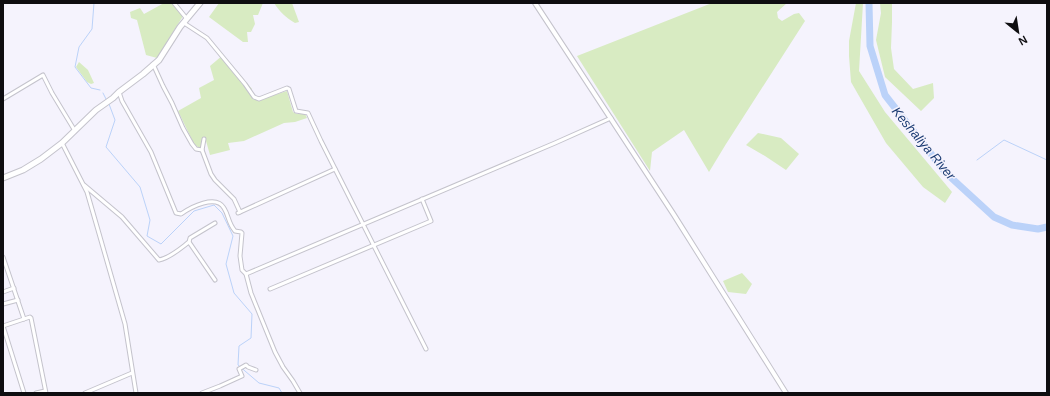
<svg xmlns="http://www.w3.org/2000/svg" width="1050" height="396" font-family="Arial,sans-serif">
<style>
.green{fill:#d8ebc2}
.lines{fill:none;stroke-linecap:round;stroke-linejoin:round}
.stream{stroke:#bbd2f9;stroke-width:1}
.river{stroke:#bbd2f9;stroke-width:7}
.minor-casing{stroke:#c4c3cc;stroke-width:5}
.tertiary-casing{stroke:#c4c3cc;stroke-width:6}
.primary-casing{stroke:#c4c3cc;stroke-width:7}
.minor{stroke:#fff;stroke-width:3}
.tertiary{stroke:#fff;stroke-width:4}
.primary{stroke:#fff;stroke-width:5}
.labels{text-anchor:middle;stroke-width:3;stroke-linejoin:round;paint-order:stroke}
.water-label{font-size:13px;font-style:italic;fill:#1b3b73;stroke:#f5f3fd}
</style>
<rect width="100%" height="100%" fill="#f5f3fd"/>
<g class="green">
<path d="M164,3H171L183,16L157,58L146,55L137,20L131,18L130,12L140,8L144,14Z"/>
<path d="M219,3H263L258,15H253L255,24L251,32H247L248,42H243L209,17Z"/>
<path d="M274,3H292L299,22L295,23C286,18 280,12 274,3Z"/>
<path d="M712,3H787L777,12L778,18L782,21L794,14L799,13L805,21L726,144L709,172L684,130L652,152L650,171L577,56Z"/>
<path d="M856,3H863L859,71L885,112L952,192L945,203L923,187L886,143L851,82L849,56V41Z"/>
<path d="M880,3H892V22L891,48L894,69L913,89L933,83L934,98L921,111L885,77L876,40L881,13Z"/>
<path d="M223,55L252,89V99L259,100L287,91L293,112L297,114H305L307,118L295,122L284,123L244,141L228,143L230,150L210,155L206,141H202L201,147H198L194,144L178,111L201,98L199,88L214,80L210,66Z"/>
<path d="M79,62L88,70L94,83L91,84L87,82L76,67Z"/>
<path d="M758,133L781,138L799,154L786,170L765,156L746,145Z"/>
<path d="M742,273L752,284L746,294L728,292L723,281Z"/>
</g>
<g class="lines">
<g class="stream">
<path d="M94,3L92,29L79,47L75,67L91,88L100,90"/>
<path d="M103,93L106,99"/>
<path d="M109,104L115,120L106,147L140,187L150,220L147,236L161,244L194,211L214,205L222,213L233,236L226,264L234,293L252,314L251,338L239,346L238,365L259,383L279,388L282,393"/>
<path d="M977,160L1004,140L1047,160"/>
</g>
<path class="river" d="M869,3L870,46L885,95L946,173L994,217L1012,225L1038,229L1047,227"/>
<defs>
<g id="minor">
<path d="M174,3L187,19"/>
<path d="M184,23L207,38L245,84L254,97L259,99L287,88L289,89L296,111L308,113L321,141L426,349"/>
<path d="M153,64L163,86L172,103L183,128L192,144L196,149L202,150L204,139"/>
<path d="M119,92L122,101L151,152L176,213L181,214C191,207 216,194 224,208C229,216 228,223 235,231L241,232L242,233L240,256L242,270L246,274L251,293L275,352L283,367L293,381L300,393"/>
<path d="M3,99L43,75L52,93L75,131"/>
<path d="M62,143L87,192L98,230L125,324L136,393"/>
<path d="M202,150L211,174L215,180L234,199L240,212"/>
<path d="M84,185L122,217L159,260C170,258 181,248 189,242L215,280"/>
<path d="M238,213L335,169"/>
<path d="M189,242L190,238L215,223"/>
<path d="M3,257L24,319L30,317L31,318L46,393"/>
<path d="M246,274L555,143L611,118"/>
<path d="M270,289L431,221L422,199"/>
<path d="M3,292L14,288"/>
<path d="M3,304L18,300"/>
<path d="M3,326L24,393"/>
<path d="M3,326L24,319"/>
<path d="M36,393L45,391"/>
<path d="M85,393L132,373"/>
<path d="M202,393L220,386L242,376L239,369L246,365L248,367L256,370"/>
</g>
<path id="tertiary" d="M535,3L674,215L786,393"/>
<path id="primary" d="M3,178L23,170L41,159L62,143L96,110L113,98L119,92L143,74L159,60L180,27L200,3"/>
</defs>
<use href="#minor" class="minor-casing"/>
<use href="#tertiary" class="tertiary-casing"/>
<use href="#primary" class="primary-casing"/>
<use href="#minor" class="minor"/>
<use href="#tertiary" class="tertiary"/>
<use href="#primary" class="primary"/>
</g>
<g class="labels">
<g class="water-label">
<text transform="translate(924 143) rotate(50)" y="5">Keshaliya River</text>
</g>
</g>
<rect width="1050" height="396" fill="none" stroke="#0e0d10" stroke-width="8"/>
<g transform="translate(1018 32) rotate(150)" stroke="#f5f3fd" stroke-width="3" paint-order="stroke">
<path d="M0-3L7 15L0 10L-7 15Z" fill="#0e0d10"/>
<text y="-6" font-size="11" font-weight="bold" text-anchor="middle" fill="#0e0d10">N</text>
</g>
</svg>
